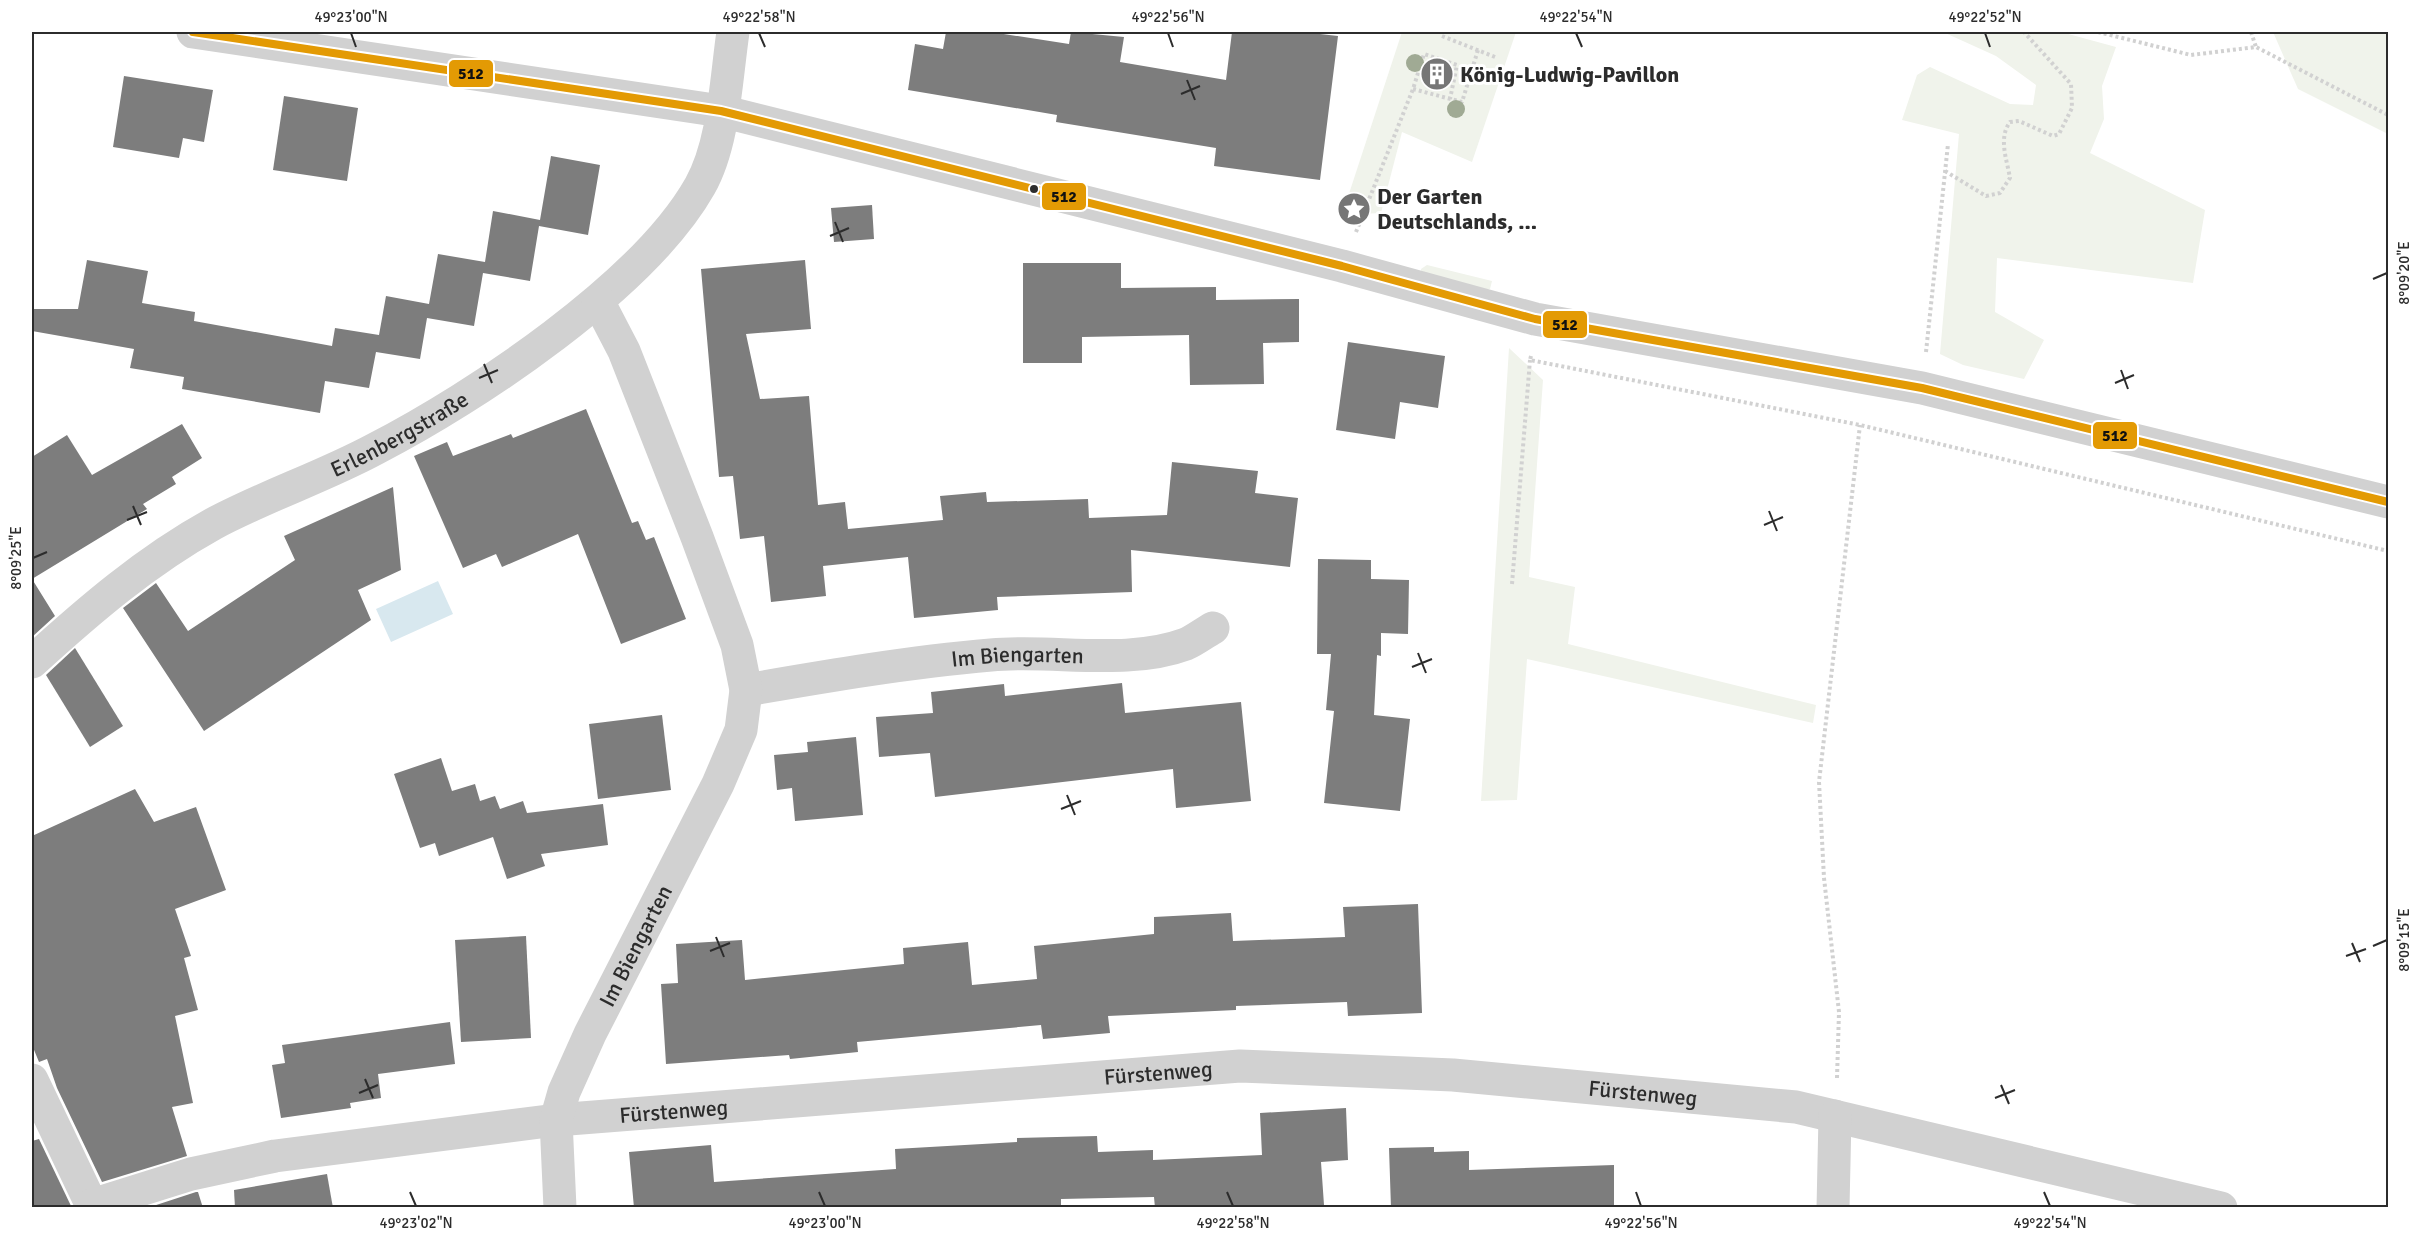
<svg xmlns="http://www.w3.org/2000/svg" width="2420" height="1239" font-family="Signika,sans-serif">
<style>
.green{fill:#f0f3eb}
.water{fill:#d8e8ef}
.building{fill:#7d7d7d}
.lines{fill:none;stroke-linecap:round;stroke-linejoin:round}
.path{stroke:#d1d1d1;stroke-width:4;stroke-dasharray:3 3;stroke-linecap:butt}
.minor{stroke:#d1d1d1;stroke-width:33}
.bus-1-casing{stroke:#fff;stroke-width:12}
.bus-1{stroke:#e39a04;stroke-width:8}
.tree{fill:#a0aa94}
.ticks{fill:none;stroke:#2c2c2c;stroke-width:2}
.bus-dot{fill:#2c2c2c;stroke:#fff;stroke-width:2}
.labels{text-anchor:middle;stroke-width:6;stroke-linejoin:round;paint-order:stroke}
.poi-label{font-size:22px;font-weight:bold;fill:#2c2c2c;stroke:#fff;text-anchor:start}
.street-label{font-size:22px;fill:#2c2c2c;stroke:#fff}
.line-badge{stroke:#fff;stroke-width:2}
.pale-badge-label{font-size:16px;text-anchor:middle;font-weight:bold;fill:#111}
.neatline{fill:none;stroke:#2c2c2c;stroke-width:2}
.ticks-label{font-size:15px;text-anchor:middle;fill:#2c2c2c}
</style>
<rect width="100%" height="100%" fill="#fff"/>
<g class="green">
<path d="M1402,32H1516L1472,162L1402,132L1381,213L1342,215Z"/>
<path d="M1943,32H2061L2116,47L2102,86L2104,119L2090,153L2205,210L2193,283L1997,258L1995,312L2044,340L2024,379L1963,365L1940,354L1959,134L1902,120L1917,75L1930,67L2010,104L2033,105L2036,85L1996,56Z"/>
<path d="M2273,32H2388V134L2298,89Z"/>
<path d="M1427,265L1492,281L1490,289L1478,291L1422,277L1421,269Z"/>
<path d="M1509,348L1543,380L1529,577L1575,587L1568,644L1816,705L1813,723L1527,659L1517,800L1481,801Z"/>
</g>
<path class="water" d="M438,581L453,614L391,642L376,609Z"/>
<g class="building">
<path d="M946,32H991L1069,44L1071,32L1124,37L1120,62L1226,80L1232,32H1302L1338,36L1320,180L1214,166L1216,148L1056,122L1057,115L908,90L915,44L943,49Z"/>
<path d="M124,76L213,90L204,142L183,138L179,158L113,147Z"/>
<path d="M284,96L358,108L347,181L273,170Z"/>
<path d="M551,156L600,165L588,235L539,226L530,281L483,273L474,326L427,318L420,359L376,352L369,388L325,381L320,413L182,389L184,377L130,368L134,349L32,331V309H78L87,260L148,271L142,303L195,312L194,321L332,346L335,328L379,335L386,296L429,304L438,254L485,262L493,211L540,220Z"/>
<path d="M872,205L874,239L834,242L831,208Z"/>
<path d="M805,260L811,329L746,334L760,399L809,396L818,505L845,502L848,529L943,520L940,496L986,492L987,502L1088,499L1089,518L1167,515L1172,462L1258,471L1255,493L1298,498L1290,567L1131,550L1132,592L997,597L998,610L914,618L908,557L823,566L826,596L771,602L764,536L740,539L733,476L719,477L701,269Z"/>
<path d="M1023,263H1121V288L1216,287V300L1299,299V342L1263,343L1264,384L1190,385L1189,335L1082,337V363H1023Z"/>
<path d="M1348,342L1445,356L1438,408L1400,402L1395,439L1336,430Z"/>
<path d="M586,409L632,523L638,521L646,540L654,537L686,619L621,644L578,534L502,567L496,554L463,568L414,456L447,442L453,456L511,434L513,438Z"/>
<path d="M182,424L202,458L172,477L176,484L143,504L147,509L32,579L55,616L32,637V457L67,435L92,475Z"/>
<path d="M393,487L401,570L358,590L371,620L204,731L123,608L156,583L188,631L295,560L284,536Z"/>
<path d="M1318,559L1371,560V579L1409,580L1408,634L1381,633V656L1377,655L1374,715L1410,719L1400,811L1324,803L1334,711L1326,710L1331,654H1317Z"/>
<path d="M75,648L123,726L90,747L46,675Z"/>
<path d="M1122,683L1125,713L1241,702L1251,801L1176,808L1173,769L935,797L930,753L879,757L876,717L933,713L931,692L1004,684L1005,696Z"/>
<path d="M662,715L671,790L598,799L589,724Z"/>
<path d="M856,737L863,815L795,821L792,788L777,790L774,755L808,752L807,742Z"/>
<path d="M441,758L452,791L475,784L480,801L495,796L500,809L523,801L527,813L603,804L608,845L541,854L545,866L507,879L493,837L439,856L435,843L420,848L394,774Z"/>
<path d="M135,789L154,822L196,807L226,890L175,909L191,956L184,958L198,1010L175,1016L193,1103L172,1107L187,1156L102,1182L57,1088L47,1059L39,1062L32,1045V836Z"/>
<path d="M1418,904L1422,1013L1348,1016L1347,1002L1236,1006V1010L1108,1016L1110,1033L1043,1039L1041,1025L857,1042L858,1052L790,1059L789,1055L666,1064L661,984L678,983L676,944L742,940L745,980L904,964L903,948L968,942L972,985L1037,979L1034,946L1154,934V917L1231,913L1233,941L1345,937L1343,907Z"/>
<path d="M526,936L531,1038L461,1042L455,940Z"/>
<path d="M450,1022L455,1064L378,1074L381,1098L350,1103L351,1108L281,1118L272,1065L285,1063L282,1045Z"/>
<path d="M1346,1108L1348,1160L1321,1162L1324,1205L1155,1208L1154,1197L1061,1199V1208H1020V1205L973,1208H634L629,1152L711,1145L714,1182L896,1169L895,1149L1017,1142V1138L1097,1136L1098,1152L1153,1150V1160L1262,1155L1260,1113Z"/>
<path d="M39,1139L72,1208H32V1141Z"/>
<path d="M1434,1147V1152L1469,1151V1170L1614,1165V1208H1391L1389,1148Z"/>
<path d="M327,1174L333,1208H235L234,1190Z"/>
<path d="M196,1192H198L203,1208H147Z"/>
</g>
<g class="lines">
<g class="path">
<path d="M2098,32L2191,55L2256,47L2388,115"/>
<path d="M2251,32L2256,47"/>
<path d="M1442,36L1495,57"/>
<path d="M1413,89L1462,102L1478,50"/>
<path d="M1945,171L1986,196L2000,193L2010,178C2007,160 1998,138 2010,122L2019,121L2053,136L2059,134L2072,108L2071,84L2024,32"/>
<path d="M1356,232L1413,89L1424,54L1457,65L1450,99"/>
<path d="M1926,352L1948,144"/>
<path d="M1531,356L1530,360L1860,425L2388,551"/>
<path d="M1512,584L1530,360"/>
<path d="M1837,1078L1839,1012L1824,878L1819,782L1860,425"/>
</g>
<g class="minor">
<path d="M193,32L721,111L1342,266L1535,319L1922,388L2388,502"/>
<path id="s1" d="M32,662C88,611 146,561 213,524C265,496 323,477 375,449C476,397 644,285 700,186C724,144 726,79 733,32"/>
<path id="s2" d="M746,690C827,676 909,662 991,655C1053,649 1127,666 1186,644C1195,640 1204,633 1213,628"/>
<path d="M32,1080L93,1208"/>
<path id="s3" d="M92,1205L191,1174L275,1156L556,1120L1240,1066L1453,1075L1796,1107L2221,1208"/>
<path id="s4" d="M560,1208L556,1120L564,1092L590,1034L718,784L741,730L746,690L737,645L697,537L624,351L598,301"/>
<path d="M1833,1208L1835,1116"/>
</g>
<defs>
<path id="bus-1" d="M193,32L721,111L1342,266L1535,319L1922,388L2388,502"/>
</defs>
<use href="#bus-1" class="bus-1-casing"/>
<use href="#bus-1" class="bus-1"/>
</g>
<g class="tree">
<circle cx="1415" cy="63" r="9"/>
<circle cx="1456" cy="109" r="9"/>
</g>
<path class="ticks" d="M351,33L356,47M759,33L765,47M1168,33L1173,47M1576,33L1582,47M1985,33L1990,47M1187,80L1195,100M1181,94L1200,86M835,222L843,242M830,236L849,228M2373,279L2387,273M484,364L492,383M2121,370L2128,389M479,378L498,370M2115,383L2134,375M133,506L141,525M1769,511L1777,531M127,520L147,512M1764,525L1783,517M33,558L47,552M1418,653L1426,673M1412,667L1432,659M1067,795L1075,815M1061,809L1081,801M716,937L724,957M2352,943L2360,962M2373,946L2387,940M710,951L730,943M2346,956L2366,949M365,1079L373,1098M2001,1085L2009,1104M359,1093L378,1085M1995,1098L2015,1090M410,1192L416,1206M819,1192L825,1206M1227,1192L1233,1206M1636,1192L1641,1206M2044,1192L2050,1206"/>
<defs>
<symbol id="building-disc" viewBox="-11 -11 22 22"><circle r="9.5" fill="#767676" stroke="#fff"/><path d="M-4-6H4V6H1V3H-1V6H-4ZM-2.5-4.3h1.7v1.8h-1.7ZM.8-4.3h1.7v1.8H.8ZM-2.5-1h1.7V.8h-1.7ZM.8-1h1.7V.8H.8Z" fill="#fff"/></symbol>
<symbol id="sight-disc" viewBox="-11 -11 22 22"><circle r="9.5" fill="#767676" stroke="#fff"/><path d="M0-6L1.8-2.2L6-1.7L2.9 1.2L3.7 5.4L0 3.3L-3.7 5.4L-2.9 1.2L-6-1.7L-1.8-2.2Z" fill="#fff"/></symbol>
</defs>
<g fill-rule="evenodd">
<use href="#building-disc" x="1418" y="55" width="38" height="38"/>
<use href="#sight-disc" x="1335" y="190" width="38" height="38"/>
</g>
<circle class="bus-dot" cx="1034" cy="189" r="5"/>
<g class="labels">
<g class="poi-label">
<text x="1460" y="82">König-Ludwig-Pavillon</text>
<text x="1377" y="204">Der Garten<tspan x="1377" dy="25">Deutschlands, ...</tspan></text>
</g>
<g class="street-label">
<text dy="8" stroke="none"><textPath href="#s1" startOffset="435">Erlenbergstraße</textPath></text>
<text dy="8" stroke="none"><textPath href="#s2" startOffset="274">Im Biengarten</textPath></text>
<text dy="8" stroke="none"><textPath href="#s4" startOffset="280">Im Biengarten</textPath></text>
<text dy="8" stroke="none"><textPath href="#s3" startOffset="1077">Fürstenweg</textPath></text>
<text dy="8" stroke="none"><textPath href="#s3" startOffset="1563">Fürstenweg</textPath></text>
<text dy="8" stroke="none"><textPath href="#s3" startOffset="591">Fürstenweg</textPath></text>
</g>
</g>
<g class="line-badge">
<rect x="448" y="59" width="46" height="29" rx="6" fill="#e39a04"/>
<rect x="1041" y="182" width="46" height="29" rx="6" fill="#e39a04"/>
<rect x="1542" y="310" width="46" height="29" rx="6" fill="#e39a04"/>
<rect x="2092" y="421" width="46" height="29" rx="6" fill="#e39a04"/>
</g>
<g class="pale-badge-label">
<text x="471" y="79">512</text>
<text x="1064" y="202">512</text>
<text x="1565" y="330">512</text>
<text x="2115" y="441">512</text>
</g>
<rect width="2420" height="1239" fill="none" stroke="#ffffff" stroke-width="66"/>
<rect x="33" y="33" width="2354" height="1173" class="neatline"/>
<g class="ticks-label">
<text x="351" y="22">49°23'00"N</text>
<text x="759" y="22">49°22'58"N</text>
<text x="1168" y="22">49°22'56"N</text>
<text x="1576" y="22">49°22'54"N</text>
<text x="1985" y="22">49°22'52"N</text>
<text transform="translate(2404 273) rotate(-90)" y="5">8°09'20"E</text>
<text transform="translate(16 558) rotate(-90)" y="5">8°09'25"E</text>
<text transform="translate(2404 940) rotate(-90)" y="5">8°09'15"E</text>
<text x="416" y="1228">49°23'02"N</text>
<text x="825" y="1228">49°23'00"N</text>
<text x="1233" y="1228">49°22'58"N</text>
<text x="1641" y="1228">49°22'56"N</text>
<text x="2050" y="1228">49°22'54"N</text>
</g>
</svg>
